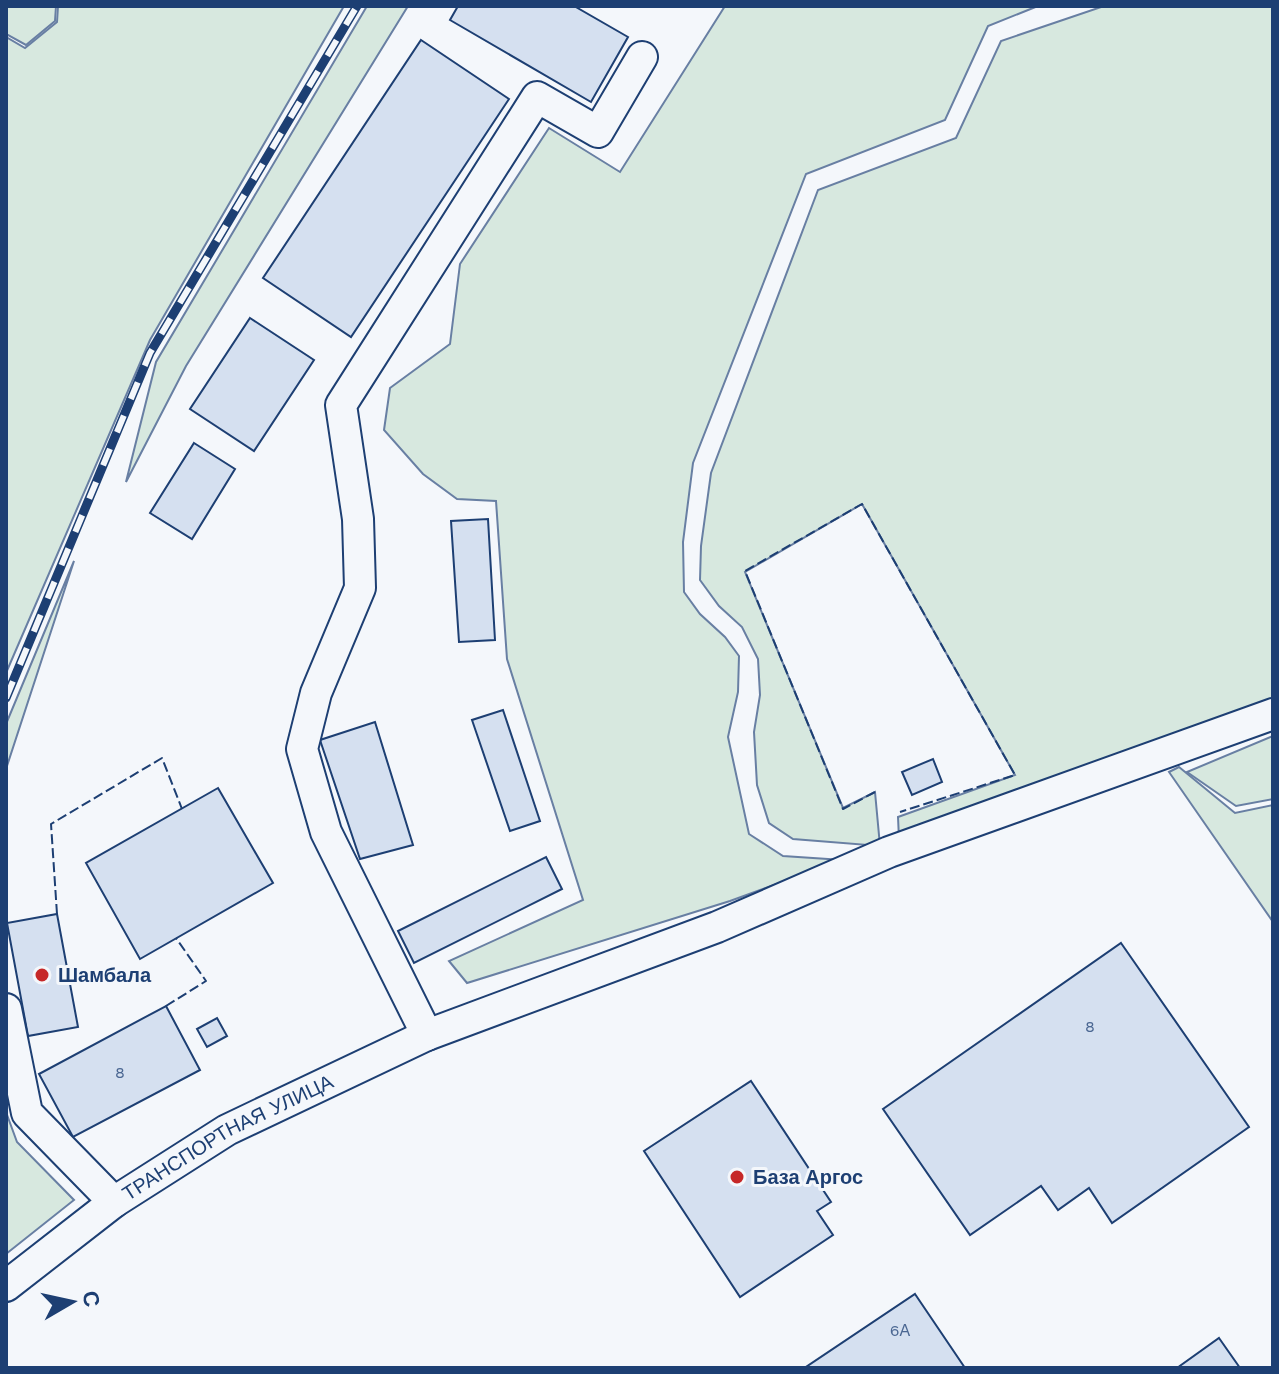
<svg xmlns="http://www.w3.org/2000/svg" width="1279" height="1374" font-family="'Work Sans',sans-serif">
<style>
.green{fill:#d7e8df;stroke:#687fa3;stroke-width:2}
.building{fill:#d5e0f0;stroke:#1d3f73;stroke-width:2}
.lines{fill:none;stroke-linecap:round;stroke-linejoin:round}
.minor-casing{stroke:#1d3f73;stroke-width:34}
.minor{stroke:#f4f7fb;stroke-width:30}
.rail-casing{stroke:#1d3f73;stroke-width:9}
.rail{stroke:#f4f7fb;stroke-width:6;stroke-dasharray:18;stroke-linecap:butt}
.fence{stroke:#1d3f73;stroke-width:2;stroke-dasharray:10 4;stroke-linecap:butt}
.poi-dot{fill:#c62828;stroke:#f4f7fb;stroke-width:3}
.labels{text-anchor:middle;stroke-width:6;stroke-linejoin:round;paint-order:stroke}
.number-label{font-size:16px;fill:#4b6792}
.poi-label{font-size:20px;font-weight:bold;fill:#1d3f73;stroke:#f4f7fb;text-anchor:start}
.street-label{font-size:20px;fill:#1d3f73;stroke:#f4f7fb}
</style>
<rect width="100%" height="100%" fill="#f4f7fb"/>
<g class="green">
<path d="M6,6H56L55,21L26,45L6,34Z"/>
<path d="M58,6H344L150,340L6,673V37L25,48L57,22Z"/>
<path d="M367,6H408L186,366L126,482L156,362Z"/>
<path d="M725,6H1038L988,26L945,120L806,174L693,463L683,542L684,592L700,614L725,637L739,656L738,692L728,737L749,834L783,856L843,860L730,901L467,983L449,961L583,900L507,659L496,501L457,499L423,474L384,430L390,388L450,344L460,264L549,128L620,172Z"/>
<path d="M1104,6H1273V701L899,839L898,817L1015,775L862,504L745,572L843,808L875,792L880,846L793,839L769,823L757,785L754,732L760,695L758,659L742,627L719,606L700,580L701,546L711,473L818,190L956,138L1001,41Z"/>
<path d="M74,561L6,769V724Z"/>
<path d="M1273,736V799L1236,806L1187,772Z"/>
<path d="M1179,767L1235,813L1273,805V922L1169,772Z"/>
<path d="M6,1112L17,1142L74,1200L6,1254Z"/>
</g>
<g class="building">
<path d="M458,6H574L628,37L591,102L450,20Z"/>
<path d="M421,40L509,99L351,337L263,278Z"/>
<path d="M250,318L314,360L254,451L190,409Z"/>
<path d="M194,443L235,469L192,539L150,513Z"/>
<path d="M488,519L495,640L459,642L451,521Z"/>
<path d="M503,710L540,821L510,831L472,720Z"/>
<path d="M375,722L413,845L360,859L320,740Z"/>
<path d="M933,759L942,782L912,795L902,772Z"/>
<path d="M218,788L273,883L140,959L86,863Z"/>
<path d="M546,857L562,889L414,963L398,931Z"/>
<path d="M57,914L78,1027L28,1036L7,923Z"/>
<path d="M1121,943L1249,1127L1112,1223L1089,1188L1058,1210L1041,1186L970,1235L883,1109Z"/>
<path d="M166,1006L200,1070L73,1137L39,1074Z"/>
<path d="M217,1018L227,1036L207,1047L197,1029Z"/>
<path d="M751,1081L831,1202L817,1211L833,1235L740,1297L644,1151Z"/>
<path d="M915,1294L965,1368H807L806,1367Z"/>
<path d="M1219,1338L1240,1368H1177Z"/>
</g>
<g class="lines">
<defs>
<g id="minor">
<path d="M6,1009L27,1113L114,1202"/>
<path d="M427,1035L326,832L302,749L316,693L360,588L358,519L341,405L537,97L598,132L642,57"/>
<path id="s1" d="M6,1286L114,1202L227,1130L427,1035L717,927L889,852L1273,714"/>
</g>
</defs>
<use href="#minor" class="minor-casing"/>
<use href="#minor" class="minor"/>
<defs>
<path id="rail" d="M6,698L150,353L357,6"/>
</defs>
<use href="#rail" class="rail-casing"/>
<use href="#rail" class="rail"/>
<g class="fence">
<path d="M875,792L843,809L745,571L862,504L1015,775L900,812"/>
<path d="M57,914L51,824L162,758L182,809"/>
<path d="M166,1006L206,981L176,938"/>
</g>
</g>
<g class="poi-dot">
<circle cx="42" cy="975" r="8"/>
<circle cx="737" cy="1177" r="8"/>
</g>
<g class="labels">
<g class="number-label">
<text x="1090" y="1032">8</text>
<text x="120" y="1078">8</text>
<text x="900" y="1336">6А</text>
</g>
<g class="poi-label">
<text x="58" y="982">Шамбала</text>
<text x="753" y="1184">База Аргос</text>
</g>
<g class="street-label">
<text dy="7" stroke="none"><textPath href="#s1" startOffset="268">ТРАНСПОРТНАЯ УЛИЦА</textPath></text>
</g>
</g>
<rect width="1279" height="1374" fill="none" stroke="#1d3f73" stroke-width="16"/>
<g transform="translate(72 1302) rotate(81)" stroke="#f4f7fb" stroke-width="6" paint-order="stroke">
<path d="M0-6L14 30L0 20L-14 30Z" fill="#1d3f73"/>
<text y="-12" font-size="22" font-weight="bold" text-anchor="middle" fill="#1d3f73">С</text>
</g>
</svg>
